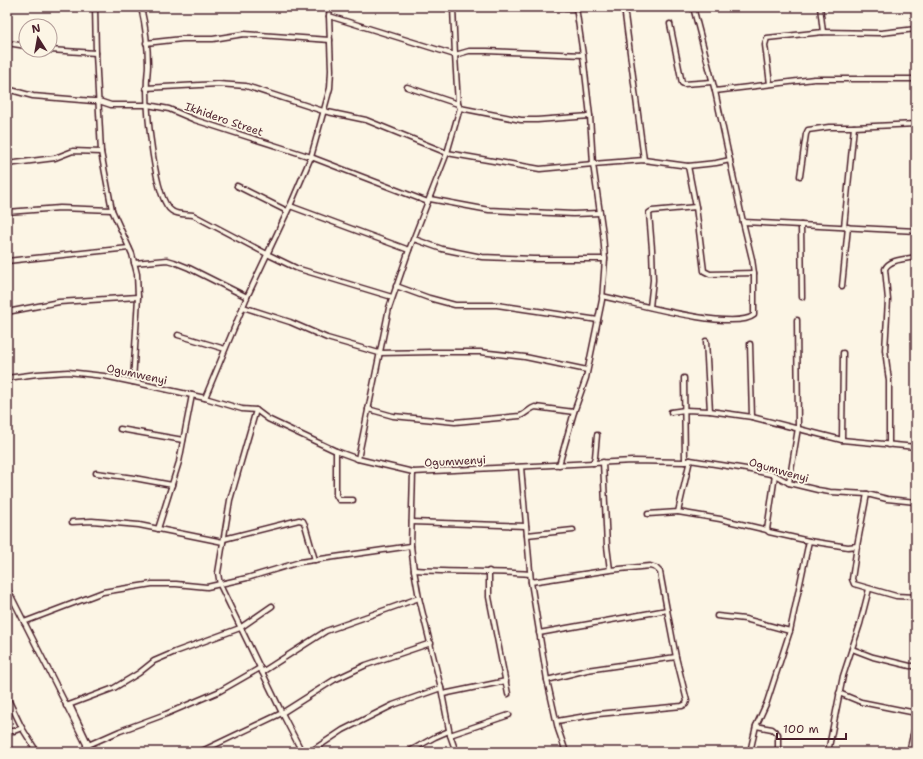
<svg xmlns="http://www.w3.org/2000/svg" width="923" height="759" font-family="'Shantell Sans',sans-serif">
<style>
.lines{fill:none;stroke-linecap:round;stroke-linejoin:round}
.minor-casing{stroke:#4a1f2b;stroke-width:7}
.minor{stroke:#fcf5e5;stroke-width:4}
.labels{text-anchor:middle;stroke-width:3.5;stroke-linejoin:round;paint-order:stroke}
.street-label{font-size:11px;fill:#4a1f2b;stroke:#fcf5e5}
</style>
<rect width="100%" height="100%" fill="#fcf5e5"/>
<filter id="ink" filterUnits="userSpaceOnUse"><feTurbulence type="fractalNoise" baseFrequency=".025" numOctaves="2"/><feDisplacementMap in="SourceGraphic" scale="8" xChannelSelector="R" yChannelSelector="G"/><feConvolveMatrix kernelMatrix="1 2 1 2 8 2 1 2 1" color-interpolation-filters="sRGB"/></filter>
<g filter="url(#ink)">
<g class="lines">
<defs>
<g id="minor">
<path d="M95,7L96,53L101,152L112,210L132,254L137,274L138,297L133,382"/>
<path d="M141,7C145,24 148,47 148,65C148,73 146,81 147,89C147,111 154,200 172,211C177,215 186,214 193,215L267,254L296,268L392,297"/>
<path d="M536,7L576,8"/>
<path d="M624,7L644,160"/>
<path d="M820,7L823,32"/>
<path d="M329,16L455,55L469,51H487L583,55"/>
<path d="M670,24L682,83L684,84L712,82"/>
<path d="M7,43L26,46"/>
<path d="M146,43L182,39H213L244,34L330,40"/>
<path d="M50,50L96,53"/>
<path d="M770,84L765,45L767,38L823,32L881,33L916,29"/>
<path d="M407,87L458,104"/>
<path d="M146,88L218,84L246,86L323,111L366,120L447,153L540,169L593,164L644,160L688,166L716,163L730,160"/>
<path d="M7,89L33,96L93,101H99L111,105H148L169,109L195,120L311,157L428,202"/>
<path d="M715,91L814,79H916"/>
<path d="M460,108L521,120H537L590,116"/>
<path d="M7,164L55,158L73,151L101,152"/>
<path d="M688,166L696,207L704,271L710,274L754,273"/>
<path d="M800,176L806,134L808,130L829,127H854L916,124"/>
<path d="M237,186L287,211"/>
<path d="M430,199L489,210L573,214L600,213"/>
<path d="M290,206L409,250"/>
<path d="M7,212L60,208L112,210"/>
<path d="M743,222L916,231"/>
<path d="M801,225L802,297"/>
<path d="M844,227L854,127"/>
<path d="M414,239L442,249L482,257L533,259H605"/>
<path d="M7,261L129,248"/>
<path d="M134,263L167,260L174,262L189,268L247,297"/>
<path d="M396,286L429,298L455,305H497L598,320"/>
<path d="M842,286L848,227"/>
<path d="M602,296C630,302 734,332 754,315V273L752,259L743,222L715,91L693,7"/>
<path d="M243,307L290,322L327,338L379,353L435,352H480L525,357L587,370"/>
<path d="M650,307L653,280L652,249L649,213L652,211L696,207"/>
<path d="M7,312L59,302L138,297"/>
<path d="M178,335L225,349"/>
<path d="M706,341L710,411"/>
<path d="M750,344L752,417"/>
<path d="M7,378L37,374L68,372L104,376L133,382L205,398L242,409L256,410L268,419L336,451L358,459L413,472L633,461L685,462L690,460L746,469L775,475L789,483L818,490L830,492L867,494L887,499L916,502"/>
<path d="M684,378L685,462"/>
<path d="M205,398L247,297L290,206L311,157L330,88L331,70L329,16L330,7"/>
<path d="M368,409L393,416L455,422L520,416C526,414 529,409 535,407L574,412"/>
<path d="M256,410L230,500L218,573L220,585L282,713L302,752"/>
<path d="M671,412L685,410L710,411L752,417L842,440L916,447"/>
<path d="M120,429L183,440"/>
<path d="M842,440L843,353"/>
<path d="M889,445V381L885,350L888,300L885,269C889,259 907,259 916,257"/>
<path d="M336,451V495L339,500H353"/>
<path d="M358,459L389,308L409,250L447,153L460,108L458,104L455,55L453,7"/>
<path d="M603,462L607,546L610,570"/>
<path d="M593,463L595,457L597,435"/>
<path d="M559,465L574,412L586,378L602,300L605,259L603,234L593,164L590,116L583,55L576,7"/>
<path d="M521,467L531,582L547,680L558,729L566,752"/>
<path d="M413,472L411,546L414,570L419,598L441,688L450,735L456,752"/>
<path d="M96,473L134,478L172,485"/>
<path d="M775,475L767,530L769,532L809,541L848,547L857,546L867,494"/>
<path d="M789,483L798,428L797,320"/>
<path d="M678,512L720,519L767,530"/>
<path d="M648,514L678,512L690,460"/>
<path d="M72,522L92,521L139,525L223,542"/>
<path d="M412,522L526,526"/>
<path d="M158,529L179,462L192,395"/>
<path d="M527,535L573,530"/>
<path d="M224,539L299,520L303,521L305,525L315,560"/>
<path d="M857,546L852,579L854,584L896,596L916,597"/>
<path d="M414,570C453,572 491,571 530,574"/>
<path d="M489,571V597L508,694"/>
<path d="M531,582L610,570L650,566L656,568L660,572L667,610L539,633"/>
<path d="M7,588L90,752"/>
<path d="M717,616L745,619L790,631"/>
<path d="M24,622L103,592L152,584H176L207,587L247,578L300,562L411,546"/>
<path d="M852,649L873,657L910,666H916"/>
<path d="M262,672L326,631L419,598"/>
<path d="M547,680L587,670L676,657"/>
<path d="M839,693L861,702L916,713"/>
<path d="M443,694L506,681"/>
<path d="M7,697L22,728L37,752"/>
<path d="M70,705L89,745"/>
<path d="M66,706L114,688L139,673L154,661L175,652L240,628L272,606"/>
<path d="M557,721L598,714L682,706L686,704L687,701L676,657L667,610"/>
<path d="M916,724L913,735L916,736"/>
<path d="M756,726L772,729L778,734V752"/>
<path d="M7,731H14L22,728"/>
<path d="M450,735L509,715"/>
<path d="M86,746L120,731L166,714L220,691L260,668"/>
<path d="M200,752L282,713L334,680L366,665L431,643"/>
<path d="M310,752L343,730L393,705L441,688"/>
<path d="M408,752L435,737L449,731"/>
<path d="M750,752L756,726L767,702L790,631L809,541"/>
<path d="M828,752L843,676L860,624L869,589"/>
<path d="M909,752L913,735"/>
</g>
</defs>
<use href="#minor" class="minor-casing"/>
<use href="#minor" class="minor"/>
</g>
</g>
<g class="labels">
<g class="street-label">
<text transform="translate(224 119) rotate(19)" y="4">Ikhidero Street</text>
<text transform="translate(137 374) rotate(12)" y="4">Ogumwenyi</text>
<text transform="translate(455 461) rotate(-3)" y="4">Ogumwenyi</text>
<text transform="translate(779 470) rotate(16)" y="4">Ogumwenyi</text>
</g>
</g>
<rect width="923" height="759" fill="none" stroke="#fcf5e5" stroke-width="24"/>
<rect x="12" y="12" width="899" height="735" fill="none" stroke="#4a1f2b" stroke-width="1.5" filter="url(#ink)"/>
<g transform="translate(38 38) rotate(349)"><circle r="19" fill="#fcf5e5" stroke="#b59f9b"/>
<path d="M0-3L7 15L0 10L-7 15Z" fill="#4a1f2b"/>
<text y="-6" font-size="11" font-weight="bold" text-anchor="middle" fill="#4a1f2b">N</text>
</g>
<path d="M777 733v6h69v-6" fill="none" stroke="#4a1f2b" stroke-width="2"/>
<text x="783" y="733" font-size="12" fill="#4a1f2b" stroke="#fcf5e5" stroke-width="3" paint-order="stroke">100 m</text>
</svg>
